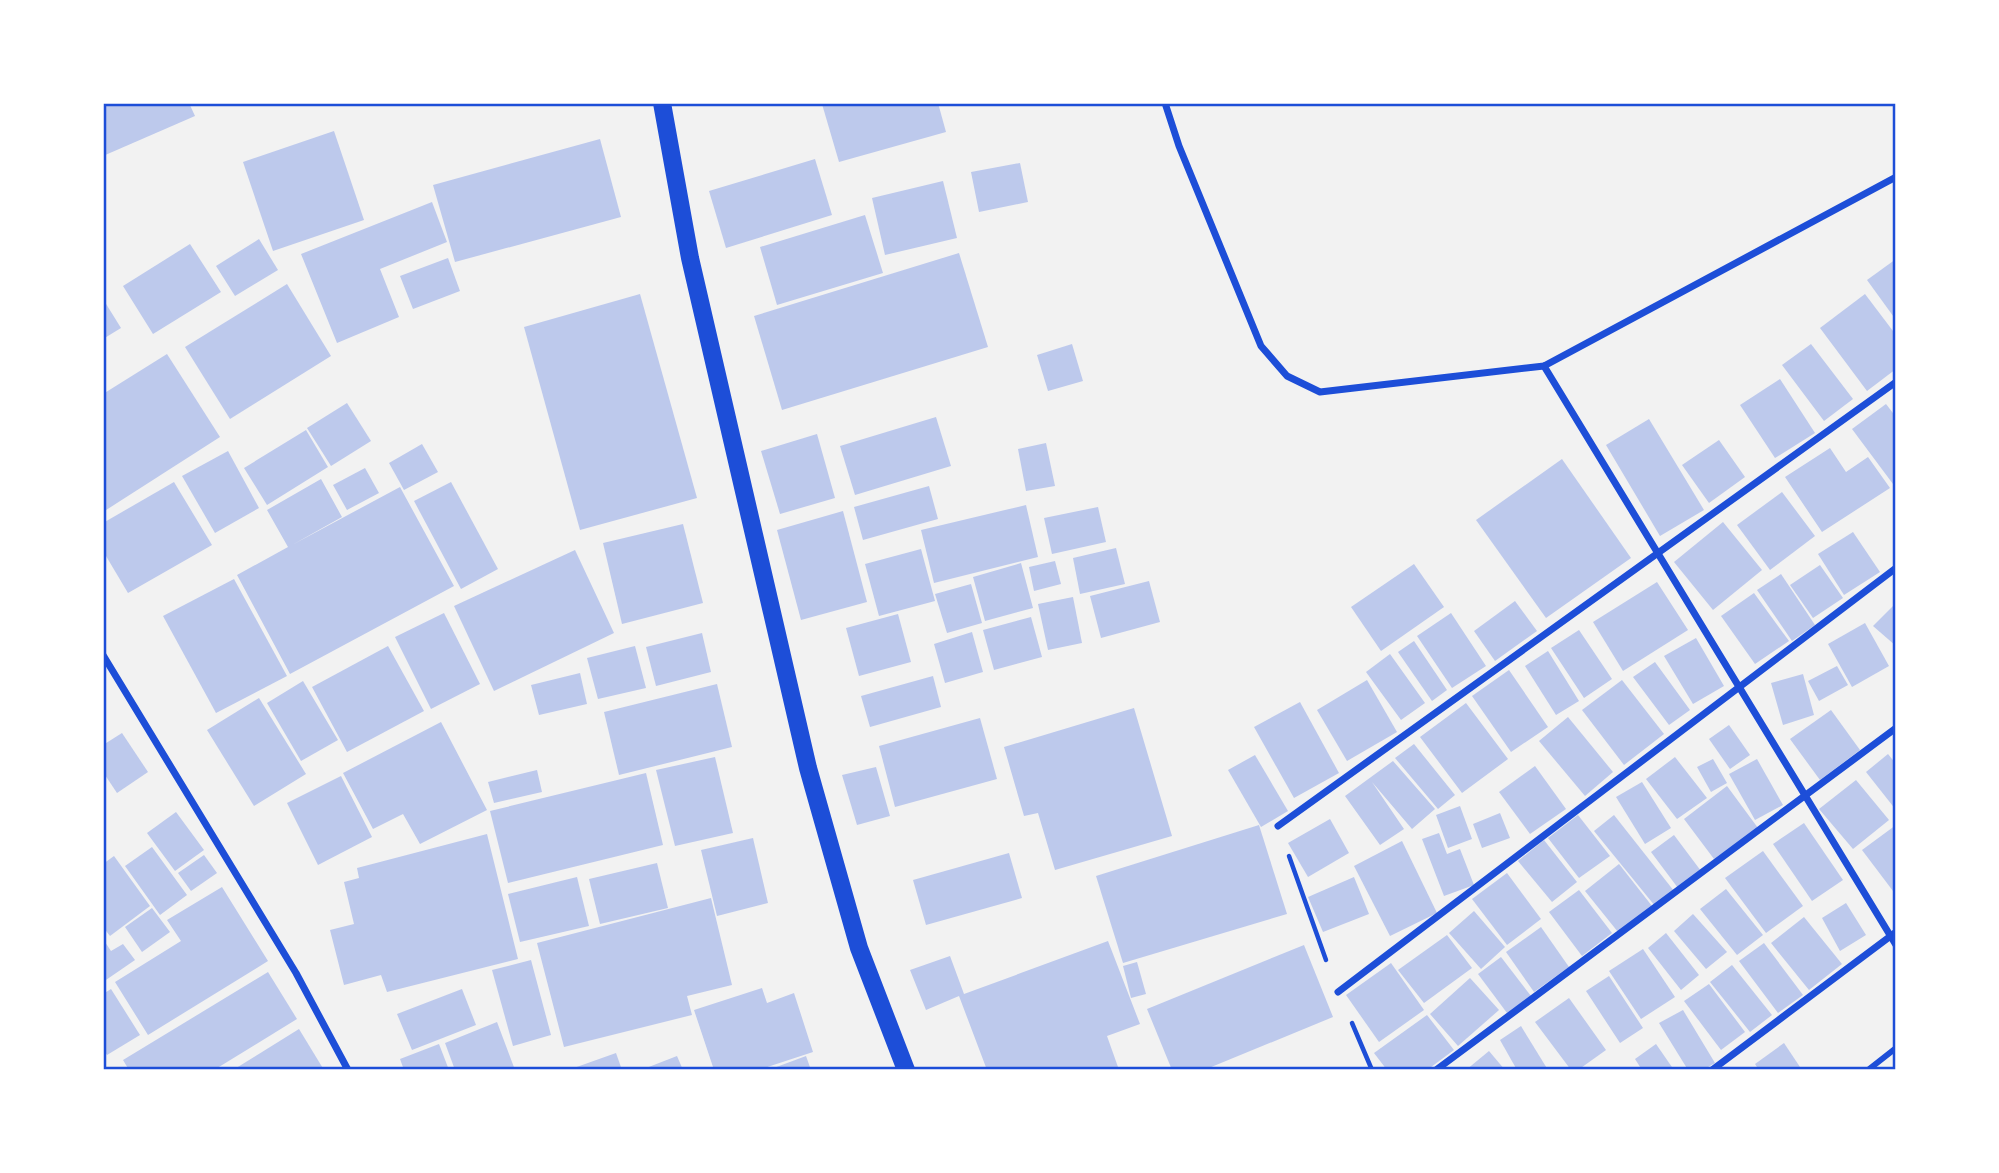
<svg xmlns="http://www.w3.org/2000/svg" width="1999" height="1173" font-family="'Space Grotesk',sans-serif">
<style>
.building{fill:#bdc9ec}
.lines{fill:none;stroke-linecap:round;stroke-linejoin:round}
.path{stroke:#1d4ed8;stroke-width:4.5}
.pedestrian{stroke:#1d4ed8;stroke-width:6}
.minor{stroke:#1d4ed8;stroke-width:7}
.primary{stroke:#1d4ed8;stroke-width:18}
.neatline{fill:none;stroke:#1d4ed8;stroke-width:2.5}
</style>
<rect width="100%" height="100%" fill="#f2f2f2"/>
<g class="building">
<path d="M103,103H189L195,116L103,156Z"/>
<path d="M938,103L946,132L839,162L822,104Z"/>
<path d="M334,131L364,220L273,251L243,162Z"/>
<path d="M600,139L621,217L455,262L433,185Z"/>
<path d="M815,159L832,215L726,248L709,191Z"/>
<path d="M1020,163L1028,202L979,212L971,172Z"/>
<path d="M943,181L957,238L885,255L872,198Z"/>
<path d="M432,202L447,242L380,269L399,317L337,343L301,254Z"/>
<path d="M865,215L883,273L777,305L760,247Z"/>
<path d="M259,239L278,270L235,296L216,266Z"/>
<path d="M190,244L221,292L153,334L123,286Z"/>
<path d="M959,253L988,347L782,410L754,316Z"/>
<path d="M448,258L460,291L413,309L400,276Z"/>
<path d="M1896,259V320L1867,280Z"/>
<path d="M287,284L331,356L230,419L185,347Z"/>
<path d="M640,294L697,498L580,530L524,327Z"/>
<path d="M1865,294L1896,335V369L1867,391L1820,328Z"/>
<path d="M103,299L121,328L103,339Z"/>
<path d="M1072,344L1083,381L1048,391L1037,355Z"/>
<path d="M1811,344L1853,399L1824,421L1782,365Z"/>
<path d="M167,354L220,437L103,512V394Z"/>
<path d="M1780,379L1815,433L1775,458L1740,405Z"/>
<path d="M347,403L371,441L331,466L307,428Z"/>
<path d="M1886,404L1896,417V481L1893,484L1852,429Z"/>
<path d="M936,417L951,466L855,495L840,446Z"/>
<path d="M1649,419L1704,510L1660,536L1606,445Z"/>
<path d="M306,430L328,467L267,505L244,468Z"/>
<path d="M817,434L835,498L780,514L761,451Z"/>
<path d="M1719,440L1745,477L1709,503L1682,465Z"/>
<path d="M1046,443L1055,486L1026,491L1018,449Z"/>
<path d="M422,444L438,472L404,490L389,463Z"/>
<path d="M1830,448L1846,472L1868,457L1890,488L1822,532L1785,477Z"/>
<path d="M228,451L259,508L215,533L182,476Z"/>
<path d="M1562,459L1631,558L1546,618L1476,520Z"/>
<path d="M365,468L379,493L347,510L333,485Z"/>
<path d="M321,479L342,517L292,545L400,487L454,586L290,674L237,575L288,547L267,510Z"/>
<path d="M174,482L212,545L128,593L103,551V523Z"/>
<path d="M451,482L498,569L461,589L414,501Z"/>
<path d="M929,486L938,519L863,540L854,507Z"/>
<path d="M1782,492L1815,536L1770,570L1737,525Z"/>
<path d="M1026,505L1038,557L934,583L921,530Z"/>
<path d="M1098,507L1106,542L1052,554L1044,518Z"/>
<path d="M843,511L867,602L801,620L777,530Z"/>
<path d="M1723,522L1762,570L1713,610L1674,562Z"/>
<path d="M683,524L703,603L622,624L603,543Z"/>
<path d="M1853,532L1880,572L1844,595L1818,554Z"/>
<path d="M1116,548L1125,584L1080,594L1073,558Z"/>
<path d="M921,549L935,601L879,616L865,564Z"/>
<path d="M575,550L614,633L494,691L454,606Z"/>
<path d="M1055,561L1061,584L1034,591L1029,567Z"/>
<path d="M1021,563L1033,608L985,621L973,577Z"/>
<path d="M1414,564L1444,607L1381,651L1351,607Z"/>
<path d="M1820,565L1843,598L1813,618L1790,585Z"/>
<path d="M1781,574L1815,625L1792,641L1757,590Z"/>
<path d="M234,579L287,676L216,713L163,616Z"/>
<path d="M1149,581L1160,622L1101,638L1090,596Z"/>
<path d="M1657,582L1688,630L1623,671L1593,622Z"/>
<path d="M971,584L982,623L947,633L935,594Z"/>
<path d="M1754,593L1789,641L1755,664L1721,616Z"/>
<path d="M1073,597L1082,643L1048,650L1038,604Z"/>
<path d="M1515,601L1537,631L1495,661L1474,631Z"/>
<path d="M1896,603V646L1873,626Z"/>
<path d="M444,613L480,684L431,709L395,637Z"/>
<path d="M1451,613L1486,666L1452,688L1417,636Z"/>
<path d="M898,614L911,662L859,676L846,628Z"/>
<path d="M1031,617L1042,657L994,670L983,630Z"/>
<path d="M1865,623L1889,666L1852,687L1828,644Z"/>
<path d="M1579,630L1612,679L1584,698L1551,648Z"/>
<path d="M972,632L983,672L945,683L934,644Z"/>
<path d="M702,633L711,672L656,686L646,647Z"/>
<path d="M1696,638L1724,686L1693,704L1664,656Z"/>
<path d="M1414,641L1447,690L1432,701L1398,652Z"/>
<path d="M388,646L424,711L347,752L312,687Z"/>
<path d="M635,646L646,688L598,699L587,658Z"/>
<path d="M1548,651L1579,701L1556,715L1525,666Z"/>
<path d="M1390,654L1425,703L1401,720L1366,672Z"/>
<path d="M1655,662L1690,710L1669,725L1633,677Z"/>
<path d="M1837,666L1848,685L1819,701L1808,681Z"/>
<path d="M1509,670L1548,727L1511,752L1472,696Z"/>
<path d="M580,673L587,704L539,715L531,685Z"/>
<path d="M1803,674L1814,715L1783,725L1771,683Z"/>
<path d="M933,676L941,707L870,727L861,696Z"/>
<path d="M1367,680L1397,732L1347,761L1317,710Z"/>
<path d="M1622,680L1664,734L1624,765L1582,710Z"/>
<path d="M303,681L338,740L301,761L267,703Z"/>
<path d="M717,684L732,747L619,775L604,712Z"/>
<path d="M259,698L306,774L254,806L207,730Z"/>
<path d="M1300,702L1339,773L1294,798L1254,727Z"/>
<path d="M1466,703L1508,759L1462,793L1420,737Z"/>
<path d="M1134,708L1172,836L1055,870L1038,813L1024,816L1004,747Z"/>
<path d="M1831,710L1860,750L1820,780L1790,739Z"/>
<path d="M1568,717L1613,772L1585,796L1539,741Z"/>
<path d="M980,718L997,779L895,807L879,746Z"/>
<path d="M441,722L487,810L420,844L403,814L373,829L343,773Z"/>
<path d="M1729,725L1750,755L1730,769L1709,739Z"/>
<path d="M122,733L148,772L117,793L103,772V745Z"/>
<path d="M1414,744L1455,795L1438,809L1395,758Z"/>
<path d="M1888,754L1896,764V810L1866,772Z"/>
<path d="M1255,755L1288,811L1261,827L1228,770Z"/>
<path d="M715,757L733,833L675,846L656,770Z"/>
<path d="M1675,757L1707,798L1677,819L1646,779Z"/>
<path d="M1713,759L1727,783L1711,792L1697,767Z"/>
<path d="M1757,759L1783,805L1755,820L1729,774Z"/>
<path d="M1393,761L1435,809L1412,829L1372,782L1404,829L1380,845L1345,796Z"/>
<path d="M1535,766L1566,809L1530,834L1499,792Z"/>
<path d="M876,767L890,816L857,825L842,775Z"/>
<path d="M537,770L542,792L494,803L488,782Z"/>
<path d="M646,773L663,845L508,883L490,811Z"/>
<path d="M341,776L372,837L318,865L287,803Z"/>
<path d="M1856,780L1889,820L1853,849L1819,809Z"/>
<path d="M1642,782L1671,828L1645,844L1616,797Z"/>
<path d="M1727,786L1758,828L1714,859L1684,819Z"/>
<path d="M1460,806L1472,839L1448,848L1436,815Z"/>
<path d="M176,812L204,850L175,871L147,833Z"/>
<path d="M1500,813L1510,838L1482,848L1473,824Z"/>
<path d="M1578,815L1610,856L1579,878L1548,838Z"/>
<path d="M1614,815L1674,891L1655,906L1594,831Z"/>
<path d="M1330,819L1349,853L1308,877L1288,843Z"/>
<path d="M1804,823L1843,880L1812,901L1773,844Z"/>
<path d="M1259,825L1287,914L1123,963L1096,876Z"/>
<path d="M1896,825V895L1862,850Z"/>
<path d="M1439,833L1447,854L1460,849L1474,885L1444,896L1422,839Z"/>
<path d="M487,834L518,959L387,992L381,975L344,985L330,930L354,924L344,882L359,878L357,868Z"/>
<path d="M1674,835L1701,871L1678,888L1651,852Z"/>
<path d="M753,838L768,903L717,916L701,850Z"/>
<path d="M1544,840L1577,882L1552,902L1518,861Z"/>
<path d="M1402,841L1437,913L1390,936L1354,866Z"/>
<path d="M152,847L187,895L160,915L125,866Z"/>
<path d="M1763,851L1803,906L1766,933L1725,878Z"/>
<path d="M1009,853L1022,898L926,925L913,880Z"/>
<path d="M204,855L217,873L191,891L178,873Z"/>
<path d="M114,856L150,906L110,936L103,927V864Z"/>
<path d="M657,863L668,908L600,924L589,879Z"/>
<path d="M1619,864L1652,906L1618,932L1585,891Z"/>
<path d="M1507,873L1541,919L1507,945L1472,899Z"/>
<path d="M577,877L589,926L520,942L508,894Z"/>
<path d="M1354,877L1369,914L1323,932L1308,897Z"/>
<path d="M222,887L268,961L148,1035L115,982L181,941L167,920Z"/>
<path d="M1726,889L1763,935L1737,955L1700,909Z"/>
<path d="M1579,890L1612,933L1582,956L1549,912Z"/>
<path d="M711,898L732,985L687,996L692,1015L564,1047L537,943Z"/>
<path d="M1846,903L1866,935L1840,951L1822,918Z"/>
<path d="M152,908L170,932L142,952L125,927Z"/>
<path d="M1474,911L1505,947L1481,969L1449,933Z"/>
<path d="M1693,914L1727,952L1706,969L1674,931Z"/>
<path d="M1804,917L1842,964L1809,990L1771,943Z"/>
<path d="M1541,927L1569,967L1534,992L1506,952Z"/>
<path d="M1666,933L1699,975L1681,990L1648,948Z"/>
<path d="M1447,935L1472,968L1424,1003L1398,970Z"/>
<path d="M103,939L111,951L123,944L135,960L103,982Z"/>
<path d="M1108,941L1140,1024L1107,1036L1118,1067L1110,1070H987L959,996L926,1010L910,970L950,956L964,994Z"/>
<path d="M1764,943L1803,995L1778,1013L1739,961Z"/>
<path d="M1304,945L1333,1017L1204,1070H1172L1147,1009Z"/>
<path d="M1643,949L1675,997L1641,1019L1609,971Z"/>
<path d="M1501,957L1531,996L1507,1013L1478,974Z"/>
<path d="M531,960L551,1035L513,1046L492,970Z"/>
<path d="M1137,962L1146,994L1131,998L1123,966Z"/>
<path d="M1391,963L1424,1010L1379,1042L1346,995Z"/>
<path d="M1732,965L1772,1015L1750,1032L1710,982Z"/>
<path d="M268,972L297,1019L214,1070H129L123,1060Z"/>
<path d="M1609,976L1643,1028L1620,1043L1586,991Z"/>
<path d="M1470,978L1499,1010L1458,1046L1430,1014Z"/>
<path d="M1709,984L1745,1032L1721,1050L1684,1001Z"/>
<path d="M762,988L767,1003L794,993L813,1052L758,1070H714L694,1010Z"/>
<path d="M111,989L140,1035L107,1055L103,1049V994Z"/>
<path d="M462,989L476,1025L412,1050L397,1014Z"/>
<path d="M1569,998L1606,1050L1578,1070H1571L1535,1022Z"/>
<path d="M1683,1010L1715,1063L1703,1070H1688L1659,1023Z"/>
<path d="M1427,1015L1454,1050L1427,1070H1387L1374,1053Z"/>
<path d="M497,1022L515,1070H455L445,1043Z"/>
<path d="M1521,1026L1548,1070H1517L1500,1040Z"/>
<path d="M299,1029L324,1070H233Z"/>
<path d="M1784,1043L1800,1067L1796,1070H1759L1755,1064Z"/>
<path d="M439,1044L449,1070H404L400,1059Z"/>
<path d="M1656,1044L1674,1070H1642L1635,1059Z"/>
<path d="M1489,1051L1505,1070H1466Z"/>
<path d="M616,1053L622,1070H571V1069Z"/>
<path d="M677,1056L683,1070H641Z"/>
<path d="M806,1056L811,1070H771V1069Z"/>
</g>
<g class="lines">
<g class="path">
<path d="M1289,856L1326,960"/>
<path d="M1352,1023L1372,1070"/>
</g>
<path class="pedestrian" d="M1868,1070L1896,1048"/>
<g class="minor">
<path d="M1165,103L1179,146L1261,346L1287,376L1320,392L1544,366L1896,177"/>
<path d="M1544,366L1896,945"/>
<path d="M103,655L296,973L348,1070"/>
<path d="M1278,826L1896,382"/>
<path d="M1338,992L1896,568"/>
<path d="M1436,1070L1896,728"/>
<path d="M1712,1070L1896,932"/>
</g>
<path class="primary" d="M662,103L690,258L808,768L859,948L906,1070"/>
</g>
<rect width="1999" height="1173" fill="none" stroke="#ffffff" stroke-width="210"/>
<rect x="105" y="105" width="1789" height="963" class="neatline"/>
</svg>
